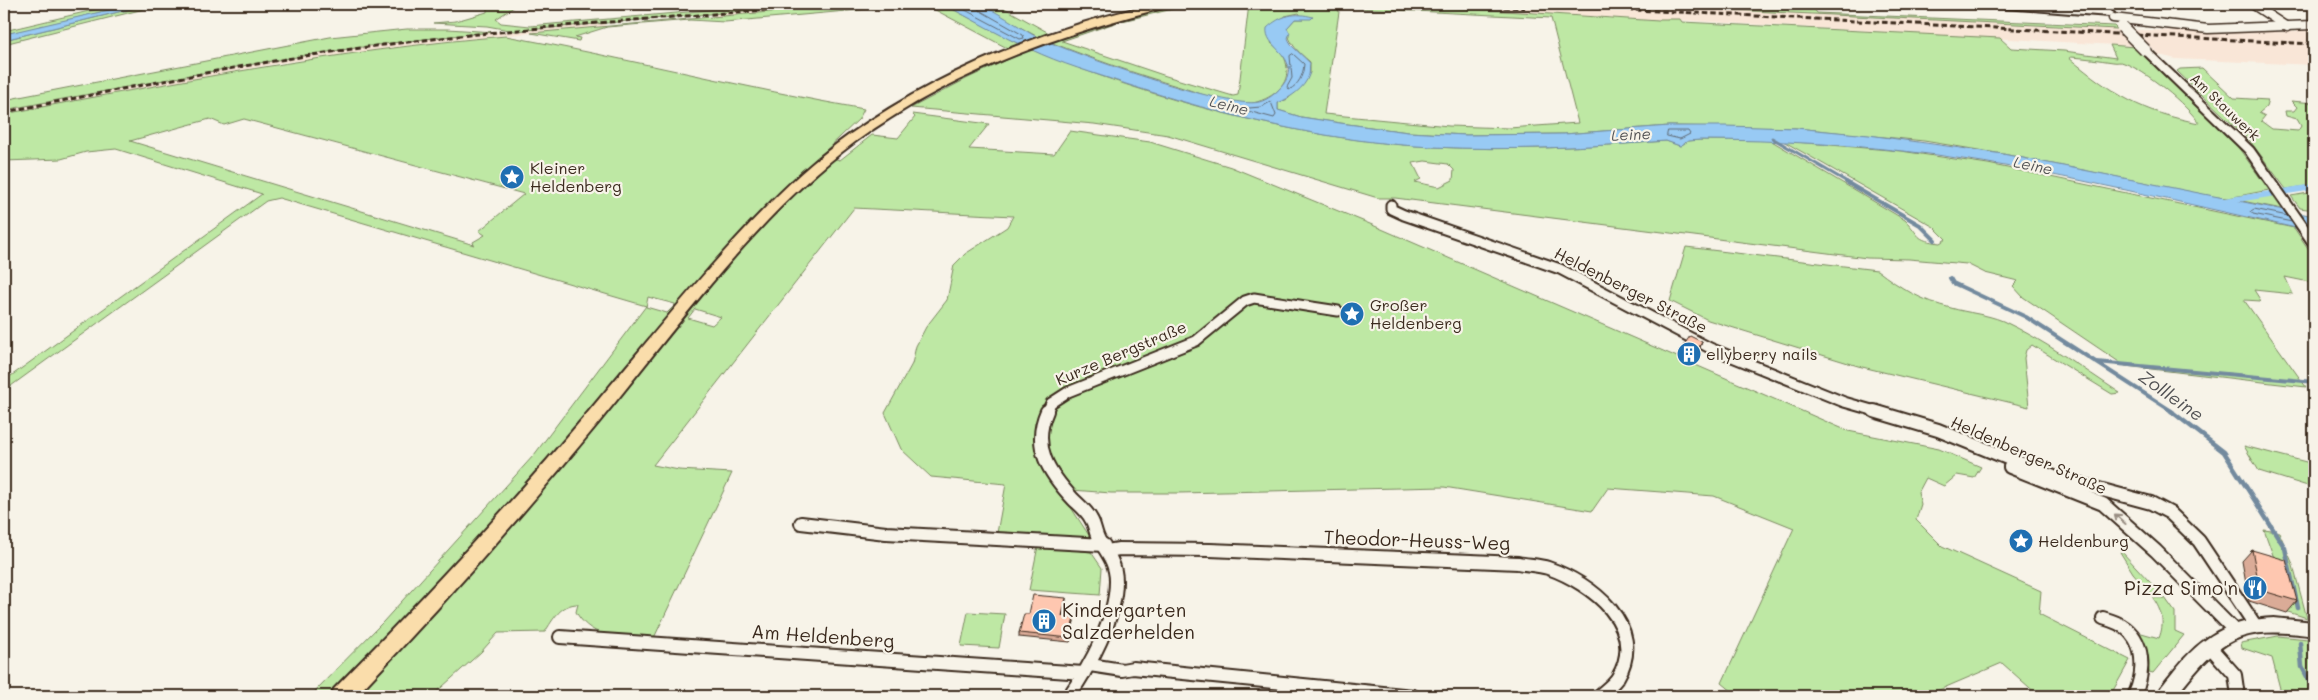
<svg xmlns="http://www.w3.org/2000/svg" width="2318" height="700" font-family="Mali,sans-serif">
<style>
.built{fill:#f9e6d7}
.green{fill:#bee8a4;stroke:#7c8961;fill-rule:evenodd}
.water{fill:#98caf4;stroke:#738a9e}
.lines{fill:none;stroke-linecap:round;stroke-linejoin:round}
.shore{stroke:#606a74;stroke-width:1}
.stream-far2{stroke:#738a9e;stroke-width:3}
.stream-far1{stroke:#738a9e;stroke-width:4}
.stream{stroke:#738a9e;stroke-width:4.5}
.canal{fill:#98caf4;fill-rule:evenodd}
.street-far2-casing{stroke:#3b2a1e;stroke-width:11}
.street-far1-casing{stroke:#3b2a1e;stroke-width:13}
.street-casing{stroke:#3b2a1e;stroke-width:16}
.secondary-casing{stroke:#3b2a1e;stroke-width:4}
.primary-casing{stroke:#3b2a1e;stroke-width:4}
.street-far2{stroke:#f7f3e8;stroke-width:8}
.street-far1{stroke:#f7f3e8;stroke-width:9}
.street{stroke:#f7f3e8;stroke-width:12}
.secondary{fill:#f7f3e8;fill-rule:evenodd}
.primary{fill:#faddab;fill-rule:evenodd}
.rail{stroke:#3b2a1e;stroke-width:3;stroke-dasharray:5.5 3;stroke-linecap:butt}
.secondary-bridge-casing{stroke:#3b2a1e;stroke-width:14;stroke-linecap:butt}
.secondary-bridge{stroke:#f7f3e8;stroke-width:11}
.wall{fill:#daab97;stroke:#3b2a1e}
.shaded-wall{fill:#b28b7b;stroke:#3b2a1e}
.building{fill:#fec7b0;stroke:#3b2a1e}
.oneway{stroke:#998e83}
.labels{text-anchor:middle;stroke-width:4.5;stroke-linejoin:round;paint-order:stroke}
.far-street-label{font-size:14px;fill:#3b2a1e;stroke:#f7f3e8}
.far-water-label{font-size:15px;font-style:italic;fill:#525254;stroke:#f7f3e8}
.poi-label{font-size:16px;fill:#3b2a1e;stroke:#f7f3e8;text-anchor:start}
.street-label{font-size:16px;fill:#3b2a1e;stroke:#f7f3e8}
.water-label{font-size:18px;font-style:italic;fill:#525254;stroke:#f7f3e8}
.near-street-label{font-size:19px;fill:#3b2a1e;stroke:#f7f3e8}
.near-poi-label{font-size:19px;fill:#3b2a1e;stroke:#f7f3e8;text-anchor:end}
</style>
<rect width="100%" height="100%" fill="#f7f3e8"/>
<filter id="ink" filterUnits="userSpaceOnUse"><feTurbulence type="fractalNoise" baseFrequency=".02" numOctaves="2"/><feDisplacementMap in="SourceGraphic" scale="10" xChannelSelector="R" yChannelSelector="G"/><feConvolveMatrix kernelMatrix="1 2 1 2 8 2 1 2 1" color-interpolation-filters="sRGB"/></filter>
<g filter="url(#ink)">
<g class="built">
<path d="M823,4H859L712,17V13Z"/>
<path d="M1396,4H1609L2133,30L2297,32L2296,30H2310L2314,31V65L2176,59L2159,55L2151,47L1659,19L1660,21Z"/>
<path d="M603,23L606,26L445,41L280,63L4,114V110L284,58L414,39Z"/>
</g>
<g class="green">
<path d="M119,4H135L4,35V31Z"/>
<path d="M151,4H164L4,44V40Z"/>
<path d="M498,4H518L496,19L501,23L530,26L777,4H823L515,31L487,26L433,23L456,21L487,12V8Z"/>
<path d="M859,4H943L1019,44L1009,49L924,4L725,22L690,20L607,27L575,37L580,38L579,41L531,33Z"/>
<path d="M978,4H997L1049,33L1038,37Z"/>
<path d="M1186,4H1194L1118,22L1062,41L1166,76L1233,96L1238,95L1249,4H1396L1659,21V19H1680L1682,22L2000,38L2011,48L2064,51L2116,58L2110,45L2135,47L2238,147L2269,190L2228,198L2216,197L2003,154L1924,141L1796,128L1669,126L1564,134L1466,135L1408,132L1340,123L1301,117L1278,110V103L1288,99L1310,73V62C1298,51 1289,45 1287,28L1295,19H1303L1299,13L1285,16L1271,43C1281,51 1287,57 1287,71C1287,91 1262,104 1243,104C1223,103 1200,93 1180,87C1136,74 1093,59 1050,42L1112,21ZM1337,7L1551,18L1578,123L1509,128L1449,126L1324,114L1339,12ZM2071,57C2086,58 2099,60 2113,62C2117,63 2121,61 2124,63C2145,70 2187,105 2199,123C2141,112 2114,95 2069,58Z"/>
<path d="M1609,4H1768H1767L1779,9L1782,6L1778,4H1810L1817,13L2114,26L2117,29Z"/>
<path d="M407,29H448L494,32C328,46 167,80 4,110V100L330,37Z"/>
<path d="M506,36C626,58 744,88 864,109L859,119L821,155L840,160L872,135L898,138L915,117L912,114L989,124L969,149L1054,154L1070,131L1150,142L1231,167L1370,224L1848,431L1939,449L1981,467L1974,478L1957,475L1944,486L1926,478L1918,493L1921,504L1916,520L1942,546L2041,591L2039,614L2130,660L2110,696H2039L2002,663L1925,696H1738L1722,683L1794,528L1714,496L1608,488L1592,511L1444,487L1179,493H1111L1059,489L1092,540L997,533L1006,484L931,477L901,449L885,413L912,364L916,346L926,327L947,300L954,265L965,254L1007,227L1013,216L854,208L653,465L679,470L732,473L653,640C624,637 592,641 576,612L578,604C561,604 553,619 545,632L498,633L481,652L432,696H310L383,622L534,455L646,306L279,198L266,201L4,391V381L262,194L116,149L86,152L61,159L4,161V114C171,83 337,50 506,36ZM210,119L224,125L244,119L524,194L479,231L485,235L473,242L474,245L130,141ZM648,297L675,304V305L667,313L646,307ZM695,309L721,317L712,325L688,318Z"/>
<path d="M1030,49C1152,99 1300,140 1432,147C1511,151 1588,147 1666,141L1680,146L1688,141L1700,140H1770L1905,220C1921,236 1914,240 1940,243L1946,239L1934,227L1783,141L1901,151L1988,164L2294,228L2314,257V283L2285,277L2293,294L2254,290L2261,301L2244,300L2306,387L2125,366L2023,297L2013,286L2018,281L1985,273L1967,264L1909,259L1867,258L1395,198H1378L1168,135L1094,124L911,108L966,79ZM1425,161L1448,164L1454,170L1453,180L1439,187L1415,182L1421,179L1413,163Z"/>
<path d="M2202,68L2234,98L2268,100L2266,107L2259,113L2265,116L2261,121L2272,129L2298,131L2301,126L2297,119L2286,116L2285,111H2294L2297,107L2291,101L2314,103V185L2286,189L2250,141L2177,71L2180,69Z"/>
<path d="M2314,192V210L2300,208L2291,196Z"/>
<path d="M2272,195L2282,209L2237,200Z"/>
<path d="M1686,247L1877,270C1900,288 1922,301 1951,308C1968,313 1986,314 2003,321C2044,340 2082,368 2120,393L2112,394L2032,345L2026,350L2024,358L2029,407L1858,366L1708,320L1670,301Z"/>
<path d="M2244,446L2314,464V488L2259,471Z"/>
<path d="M2264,530L2279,532L2292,562L2307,618L2288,612L2279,572Z"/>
<path d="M1038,546L1091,552L1102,568L1100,595L1029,590Z"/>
<path d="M2120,552H2122L2162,595L2153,596L2133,573Z"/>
<path d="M2153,598H2165L2175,612V631L2184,635L2153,673L2149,672C2148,653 2144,643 2131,630L2159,638C2165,623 2162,611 2153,598Z"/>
<path d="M968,612L1005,614L999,648L961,646Z"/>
<path d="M2278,636L2308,639C2311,659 2314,676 2314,696H2282L2272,658L2242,648L2241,643Z"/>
</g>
<g class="water">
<path d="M135,4H151L4,40L5,34Z"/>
<path d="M943,4C954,4 967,2 977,4C990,6 1023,30 1037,37C1072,53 1228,110 1259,102C1269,100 1283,88 1287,78C1296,54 1264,47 1267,28C1281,15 1295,12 1313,17L1311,19H1295L1287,28L1290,33L1288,38L1291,45L1310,63C1309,67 1310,71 1309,75C1305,88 1290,98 1278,103V110L1301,117L1340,123L1408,132L1466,135L1564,134L1669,126H1725L1796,128L1869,135L2003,154L2314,216V232C2189,205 2064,173 1937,155C1858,145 1779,140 1700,140L1688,141L1680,146L1666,141C1588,147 1511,151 1432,147C1328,142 1224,116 1126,84C1094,73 1061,64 1030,49C1000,36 972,19 943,4Z"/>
</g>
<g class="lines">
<g class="shore">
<path d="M954,4L1020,39L1024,38L1023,35L979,10L977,4"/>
<path d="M1293,54L1304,64C1303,76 1299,84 1289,90L1287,87L1292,78L1290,56Z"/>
<path d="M1271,102L1276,115L1274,118L1248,111L1249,108L1261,107Z"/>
<path d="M1668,131H1688L1690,134L1680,139L1667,136Z"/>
<path d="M2288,216L2254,209L2251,211L2253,214L2292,222"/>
</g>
<path class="stream-far2" d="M1772,138L1849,183"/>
<g class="stream-far1">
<path d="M1846,182L1920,225L1935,240"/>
<path d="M1950,278L1953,283L2026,317L2173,412"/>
<path d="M2097,362L2314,382"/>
</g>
<g class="stream">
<path d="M2171,411L2224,452L2285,548L2298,608"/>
<path d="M2300,643L2302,667L2314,690"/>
</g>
<path class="canal" d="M2314,184V190L2218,205L2213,202L2218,199Z"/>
<defs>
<g id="street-far2">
<path d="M2252,4L2287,27"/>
<path d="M2113,18L2208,29L2314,25"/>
</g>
<g id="street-far1">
<path d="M1391,205V209L1404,215L1560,269L1710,348L1844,402L1879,412"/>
<path d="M1047,412L1051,403L1068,392L1196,341L1245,301L1254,298L1338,311"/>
</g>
<g id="street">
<path d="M1047,411C1031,447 1049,473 1073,499C1079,505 1087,511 1091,519C1095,525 1095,533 1099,540C1108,554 1116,564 1116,581C1116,619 1090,666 1069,696"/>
<path d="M1874,411L1938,430L2054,477L2151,503L2170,513L2199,541L2255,625"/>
<path d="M2010,467L2103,504L2156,551L2235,631"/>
<path d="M801,523L886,533L1104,545"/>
<path d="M1107,551L1119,549L1210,550L1518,563C1528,565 1539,565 1548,568C1591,583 1648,626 1618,677C1614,684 1605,690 1599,696"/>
<path d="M2103,618C2109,620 2116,622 2121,625C2146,640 2145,673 2134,696"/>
<path d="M560,637L1084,673"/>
<path d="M2209,646L2235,675L2238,696"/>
<path d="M1090,665L1122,670L1133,668L1413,696"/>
</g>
<g id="secondary">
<path d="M1989,4H2035L2109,10L2114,13L2109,16L1993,7Z"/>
<path d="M2145,47L2148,48L2253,148L2314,235V247L2310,246L2245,152L2142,52V48Z"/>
<path d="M2274,618L2314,622V636C2239,625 2221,638 2176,696H2156C2160,687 2168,679 2174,671C2202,636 2228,620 2274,618Z"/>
</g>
<path id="primary" d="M1154,4H1172L1171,6C1058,34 950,73 855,142C757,215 677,327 600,421C522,516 441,607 356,696H331L334,689C423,599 508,507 590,410C637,354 683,297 732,243C768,204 805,166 849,135C941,70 1045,29 1154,4Z"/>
</defs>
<use href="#street-far2" class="street-far2-casing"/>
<use href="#street-far1" class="street-far1-casing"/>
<use href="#street" class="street-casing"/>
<use href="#secondary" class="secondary-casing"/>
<use href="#primary" class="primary-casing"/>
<use href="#street-far2" class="street-far2"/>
<use href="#street-far1" class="street-far1"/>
<use href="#street" class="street"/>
<use href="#secondary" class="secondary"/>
<use href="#primary" class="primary"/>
<g class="rail">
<path d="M1444,4L1525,8"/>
<path d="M1517,4L2314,44"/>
<path d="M4,112C125,89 245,63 368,47C525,26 683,17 841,4"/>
</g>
<defs>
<path id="secondary-bridge" d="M2122,27L2145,50"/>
</defs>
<use href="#secondary-bridge" class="secondary-bridge-casing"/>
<use href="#secondary-bridge" class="secondary-bridge"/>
</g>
<g class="wall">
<path d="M1702,342L1699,350L1692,361L1679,356L1682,348Z"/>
<path d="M2252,550L2297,601L2287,613L2249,601L2242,561Z"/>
<path d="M1066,602L1063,617L1074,621L1070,642L1019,637V633L1029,614Z"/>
</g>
<g class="shaded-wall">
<path d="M1702,342L1699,350L1692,361L1695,354Z"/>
<path d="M1066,598V602L1062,620V616Z"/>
<path d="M1074,617V621L1070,642V638Z"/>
</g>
<g class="building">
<path d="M1690,336L1702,342L1695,354L1682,348Z"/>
<path d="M2252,550L2286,560L2297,601L2260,590Z"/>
<path d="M1033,595L1066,598L1062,616L1074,617L1070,638L1019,633L1024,614H1029Z"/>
<path d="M1939,693L1943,696H1932Z"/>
</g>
<defs><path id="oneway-shaft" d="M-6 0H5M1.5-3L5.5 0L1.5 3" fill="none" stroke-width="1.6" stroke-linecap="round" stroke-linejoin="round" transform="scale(1.25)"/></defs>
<use class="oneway" href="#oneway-shaft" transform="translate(2120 519) rotate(-138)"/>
</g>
<defs>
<symbol id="sight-disc" viewBox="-11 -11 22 22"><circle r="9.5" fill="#1f6fb2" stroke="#f7f3e8"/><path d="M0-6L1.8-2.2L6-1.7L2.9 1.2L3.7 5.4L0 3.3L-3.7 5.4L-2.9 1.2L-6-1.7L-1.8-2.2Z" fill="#fff"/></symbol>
<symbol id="building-disc" viewBox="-11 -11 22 22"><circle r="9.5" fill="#1f6fb2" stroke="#f7f3e8"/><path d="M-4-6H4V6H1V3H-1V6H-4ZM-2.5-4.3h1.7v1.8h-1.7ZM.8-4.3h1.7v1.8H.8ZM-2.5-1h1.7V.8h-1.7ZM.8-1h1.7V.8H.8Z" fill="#fff"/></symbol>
<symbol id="restaurant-disc" viewBox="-11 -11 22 22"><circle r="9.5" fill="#1f6fb2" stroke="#f7f3e8"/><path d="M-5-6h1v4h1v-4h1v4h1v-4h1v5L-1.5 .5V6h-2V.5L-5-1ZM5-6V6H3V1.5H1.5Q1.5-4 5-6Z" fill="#fff"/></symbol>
</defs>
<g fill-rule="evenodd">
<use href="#sight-disc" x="498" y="163" width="28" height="28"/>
<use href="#sight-disc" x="1338" y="300" width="28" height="28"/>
<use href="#building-disc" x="1675" y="340" width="28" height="28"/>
<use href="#sight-disc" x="2007" y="527" width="28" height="28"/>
<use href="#restaurant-disc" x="2241" y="574" width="28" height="28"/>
<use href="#building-disc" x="1030" y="607" width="28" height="28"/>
</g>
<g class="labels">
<g class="far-street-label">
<text transform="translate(2225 107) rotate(44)" y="5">Am Stauwerk</text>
</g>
<g class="far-water-label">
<text transform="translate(1229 106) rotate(14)" y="5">Leine</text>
<text transform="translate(1631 135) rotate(-3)" y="5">Leine</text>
<text transform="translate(2033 166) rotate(12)" y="5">Leine</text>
</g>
<g class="poi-label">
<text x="530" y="174">Kleiner<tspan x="530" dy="18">Heldenberg</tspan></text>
<text x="1370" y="311">Großer<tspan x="1370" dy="18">Heldenberg</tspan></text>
<text x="1706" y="360">ellyberry nails</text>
<text x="2038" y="547">Heldenburg</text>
</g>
<g class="street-label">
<text transform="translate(1631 290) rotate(27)" y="6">Heldenberger Straße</text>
<text transform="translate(1121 353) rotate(-23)" y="6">Kurze Bergstraße</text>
<text transform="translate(2029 455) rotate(24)" y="6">Heldenberger Straße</text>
</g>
<g class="water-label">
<text transform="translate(2171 396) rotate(35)" y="6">Zollleine</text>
</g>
<g class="near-street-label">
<text transform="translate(1417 540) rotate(2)" y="7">Theodor-Heuss-Weg</text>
<text transform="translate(823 636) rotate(4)" y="7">Am Heldenberg</text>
</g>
<g class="near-poi-label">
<text x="2238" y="595">Pizza Simo'n</text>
<text x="1062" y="617" text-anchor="start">Kindergarten<tspan x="1062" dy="22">Salzderhelden</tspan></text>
</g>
</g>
<rect width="2318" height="700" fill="none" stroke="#f7f3e8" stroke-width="20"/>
<rect x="10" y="10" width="2298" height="680" fill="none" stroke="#3b2a1e" stroke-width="2" filter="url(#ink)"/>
</svg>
